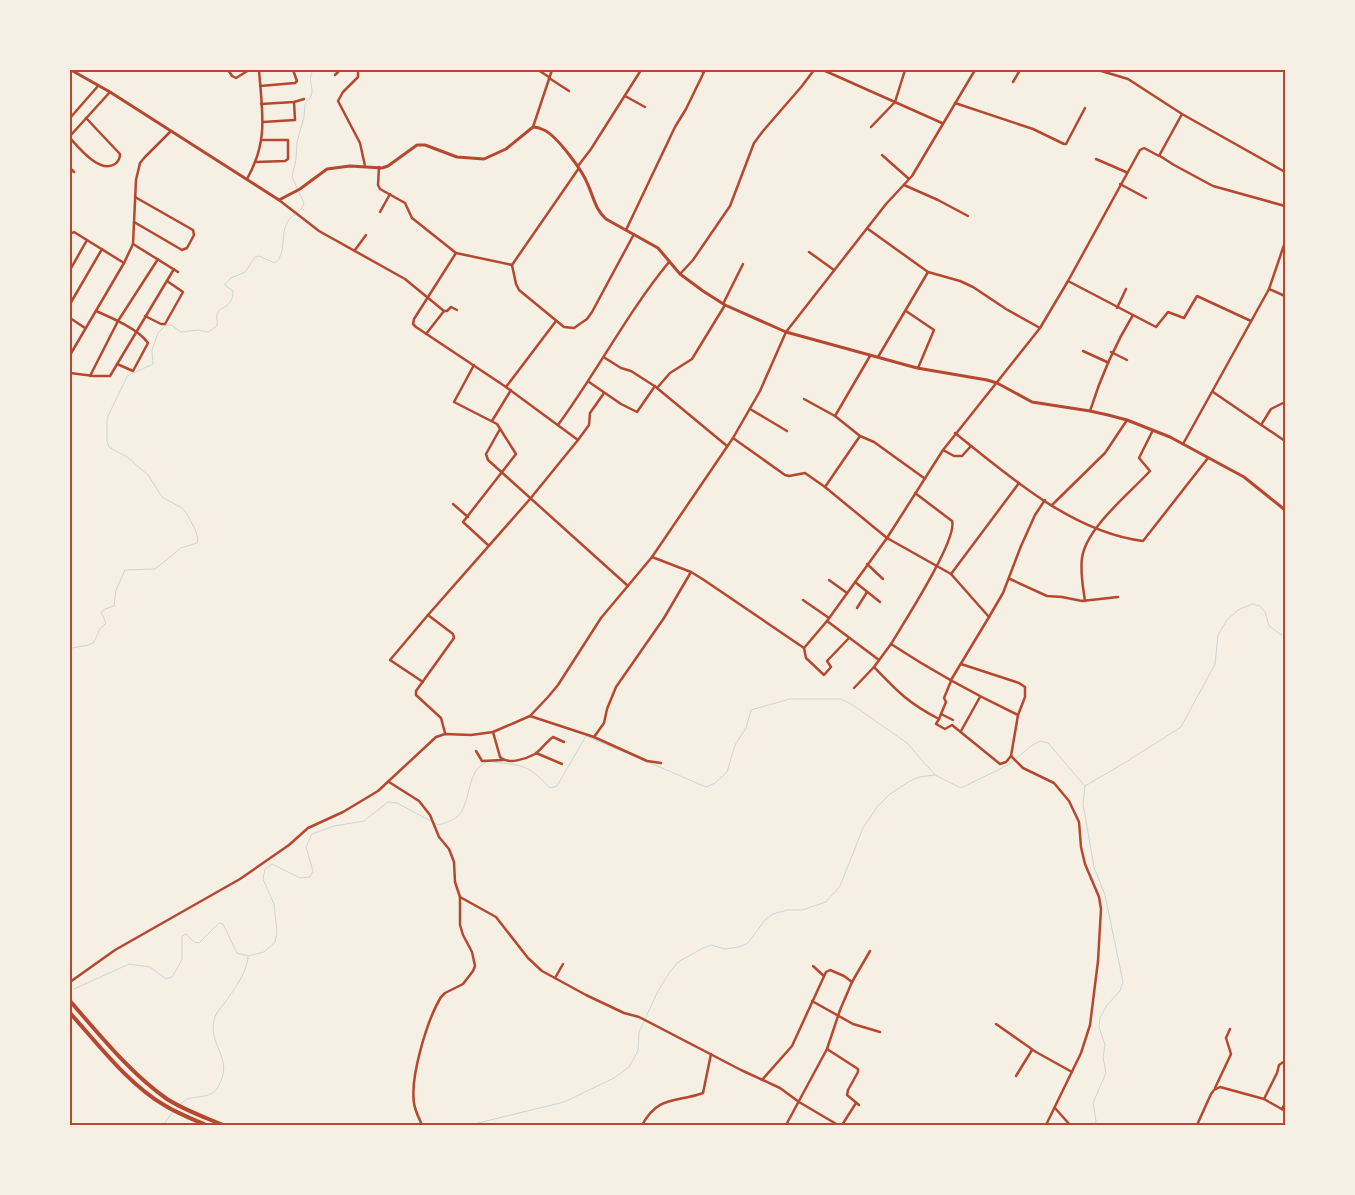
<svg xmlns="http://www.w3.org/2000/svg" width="1355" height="1195" font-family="'IBM Plex Serif',serif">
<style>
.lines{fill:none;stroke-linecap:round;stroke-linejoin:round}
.stream{stroke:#c9d6d2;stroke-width:1}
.minor{stroke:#b5482f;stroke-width:2.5}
.tertiary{stroke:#b5482f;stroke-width:3}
.trunk{stroke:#b5482f;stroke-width:4}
.neatline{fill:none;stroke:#b5482f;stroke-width:2}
</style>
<rect width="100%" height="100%" fill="#f6efe4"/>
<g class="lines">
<g class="stream">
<path d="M70,651L72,648L89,645L94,642L100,629L106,623L101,612L105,609L114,606L116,590L125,570L155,569L181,548L197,543L198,539L195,529L187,514L182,508L162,497L148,475L127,457L109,447L107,442V418L126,379L127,376L153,364L152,350L158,333L165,326L171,325L181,332L198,330L208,332L217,326C218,322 216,317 217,314C219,306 233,309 233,291L226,286L225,284L231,278L245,272L255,257L259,256L275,263C286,255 281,236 286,225C289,215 302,213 304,203L292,177L296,159L297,142L304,117L305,104C320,90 305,85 313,70"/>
<path d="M70,652V663"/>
<path d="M493,762C525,766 527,764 550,788L557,786L586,736L626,753"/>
<path d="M648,762L706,787L715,783L727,772L735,745L746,728L751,710L790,699H841L851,704L907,743L935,775L961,788L1010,764L1031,746L1040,741L1048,743L1085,786L1126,762L1181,727L1215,664L1218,635L1227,620L1238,610L1252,604L1260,606L1265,612L1269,626L1280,634L1285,636"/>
<path d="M1085,786L1083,804L1094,867L1105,895L1123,982L1120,991L1107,1005L1100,1018L1099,1027L1105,1045L1103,1057L1106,1073L1093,1103L1096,1121L1094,1125"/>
<path d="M74,989L129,964L150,967L166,979L172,977L182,960V936L186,934L194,942L199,943L219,923L223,924L237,953L248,956L264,952L275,942L277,932L274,904L263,879L265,869L272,864L300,878L310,877L313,871L306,847L312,834L334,826L364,821L388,802L397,803L438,825C445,823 455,820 460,814C471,799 467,769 487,762"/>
<path d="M176,1109C179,1106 183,1101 187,1099C198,1096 212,1098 218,1087C235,1058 208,1047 214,1020C215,1013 222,1007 226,1001C234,990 248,970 248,957"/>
<path d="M163,1125L173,1112"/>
<path d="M470,1125L564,1102L614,1078L629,1067L638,1051L639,1032L658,991L669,973L678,962L703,948L711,945L725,949L739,947L748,943L765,920L773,914L787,910H802L826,902L840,886L863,828L877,807L890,794L910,781L919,777L935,775"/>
</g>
<g class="minor">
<path d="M228,70L232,76L236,78L249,70"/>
<path d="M358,70V77L343,92L338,101L360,143L365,166"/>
<path d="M538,70L549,77"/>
<path d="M823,70L942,123"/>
<path d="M1098,70L1128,79L1182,114L1285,172"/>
<path d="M335,75L340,70"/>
<path d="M549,78L569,91"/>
<path d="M1013,82L1020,70"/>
<path d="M260,86L295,83L297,81L293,70"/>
<path d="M625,96L645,107"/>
<path d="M955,103L1033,129L1064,144H1066L1085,108"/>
<path d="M261,104L294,102L304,99"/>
<path d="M70,118L98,86"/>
<path d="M263,122L295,120L294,102"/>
<path d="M533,127L552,70"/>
<path d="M871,127L895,102L905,70"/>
<path d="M70,136L110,92"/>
<path d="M70,138C79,148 100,174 115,164C119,161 120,158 120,154L86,118"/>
<path d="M882,155L909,179"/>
<path d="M1160,156L1174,165L1213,186L1285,206"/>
<path d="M1096,159L1126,172"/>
<path d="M256,162L285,161L288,159V140H262"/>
<path d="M578,166L591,149L641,70"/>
<path d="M379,167L378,185L380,189L405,203L412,218L456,253"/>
<path d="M70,168L74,172"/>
<path d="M247,179C269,140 262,112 259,70"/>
<path d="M1120,184L1146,198"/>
<path d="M904,185L938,200L968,216"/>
<path d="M279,200L319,231L405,279L444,311"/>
<path d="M380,212L390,194"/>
<path d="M134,222L182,250L187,248L194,235L193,230L135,197"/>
<path d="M868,229L928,272L878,357"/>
<path d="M626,230L675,127L686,109L704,72L699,70"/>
<path d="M70,234L74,232L124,263"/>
<path d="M133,244L178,272"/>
<path d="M355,250L366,235"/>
<path d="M809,252L834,270"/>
<path d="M512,265L516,284L519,290L564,327L574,328L587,319L592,312L634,234"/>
<path d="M70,270L87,240"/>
<path d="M928,272L960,281L973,287L1006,309L1040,328"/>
<path d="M680,274L693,260L730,206L754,143L763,131L802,86L814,70"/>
<path d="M1068,281L1133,315"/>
<path d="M1269,289L1285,296"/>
<path d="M70,304L102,249"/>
<path d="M723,304L743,264"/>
<path d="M725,305L692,359L670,373L657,388L727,446"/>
<path d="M1117,308L1126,289"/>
<path d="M96,311C112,318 138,329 148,343L133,371L117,364"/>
<path d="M906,311L934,330L918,368"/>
<path d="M145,316L161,324H165L183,292L167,281"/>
<path d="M70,318L85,328"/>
<path d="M426,334L444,311H447L451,307L457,310"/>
<path d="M1083,351L1107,362"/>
<path d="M1111,352L1127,360"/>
<path d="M70,355L124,263L133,244L136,180L140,163L145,157L171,131"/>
<path d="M605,358L621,368L631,371L656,387"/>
<path d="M474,365L454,402L497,424L516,454L463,522L488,545"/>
<path d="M70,373L94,376H110L174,269"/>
<path d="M90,376L118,321L158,259"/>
<path d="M589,382L621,404L637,412L655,386"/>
<path d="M506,387L556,321"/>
<path d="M1213,392L1285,441"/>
<path d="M804,399L835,416L860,436L825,487L887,538L951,574L989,617L951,680"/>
<path d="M750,409L787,431"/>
<path d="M1090,411C1101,376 1114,346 1133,315L1156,327L1168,312L1184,318L1197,296L1251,321"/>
<path d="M835,416L870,356"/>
<path d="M492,421L511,390"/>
<path d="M558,425C597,372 627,313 669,262"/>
<path d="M1261,425L1271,409L1285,402"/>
<path d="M500,429L486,454L488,460L628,586"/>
<path d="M955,433C1010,477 1072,532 1143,541L1208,458"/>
<path d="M860,436L874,442L924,478"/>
<path d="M733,438L785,475L789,476L805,473L825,487"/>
<path d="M578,440L589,425L590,413L604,393"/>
<path d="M1183,444L1269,289L1285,242"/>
<path d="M943,450L954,456H962L971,446"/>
<path d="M453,504L468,517"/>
<path d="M1052,505L1105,453L1127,420"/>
<path d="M652,557L691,572L704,580L804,648L827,621L887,538L943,450L1040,328L1068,281L1140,150L1144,148L1159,156L1182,114"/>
<path d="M867,564L883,579"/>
<path d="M951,574L1019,483"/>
<path d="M1010,579L1047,596L1062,597L1082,601L1118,597"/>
<path d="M829,580L847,593"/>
<path d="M855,582L880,602"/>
<path d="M803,600L829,618"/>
<path d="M1085,601C1083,587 1080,572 1082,558C1086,528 1129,494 1150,471L1139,458L1153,430"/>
<path d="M857,608L867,592"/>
<path d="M989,617L1003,593L1021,546L1035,515L1045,500"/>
<path d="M827,621L879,660"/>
<path d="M891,644C903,624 958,539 952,521L915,493"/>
<path d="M804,648L806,658L824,675L831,667L827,661L849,638"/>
<path d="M961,664L1019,683L1025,687V697L1018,715"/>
<path d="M874,667C897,691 908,703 939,719L941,714L953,720"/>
<path d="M423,682L390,660L428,615"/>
<path d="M854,688L874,667L891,644C932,671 974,694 1018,715L1011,756L1023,768L1054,783L1069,801L1079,822L1081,847L1085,864L1099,897L1101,909L1098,961L1090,1025L1081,1053L1046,1125"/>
<path d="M941,714L946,702L944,698L951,681"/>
<path d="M530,716L594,737L647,761L661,763"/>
<path d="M939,719L936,724L945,729L952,725L1000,764L1006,762L1011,756"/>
<path d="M961,731L980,697"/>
<path d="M493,732L500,757C508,765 526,759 535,754C541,750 546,742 553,737L564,742"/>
<path d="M445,733L441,718L416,695V691L454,638L453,634L428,615L530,499L578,440L506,387L416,327L413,324L414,319L456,253L512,265L579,168"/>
<path d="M594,737L604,723L607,709L616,687L664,618L691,572"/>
<path d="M476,751L482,761L503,760"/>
<path d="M536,753L562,764"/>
<path d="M389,782L419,801L430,815L439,837L449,849L454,862L455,882L460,897V925L463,935L472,952L475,966L473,971L463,984L445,993L441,997C427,1020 410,1077 414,1103C415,1111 419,1118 422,1125"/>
<path d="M460,897L496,917L528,958L542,971L586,995L624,1013L639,1017L741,1070L780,1088L799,1102L838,1125"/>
<path d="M813,966L824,976"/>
<path d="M555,978L563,964"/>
<path d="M70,982L115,950L240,879L289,845L308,828L343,812L378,791L436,737L445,734L471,735L493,732L530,716L548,697L558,685L601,618L652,557L733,438L760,391L786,332L886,204L912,176L975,70"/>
<path d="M852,982L870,951"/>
<path d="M812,1001L853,1024L880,1032"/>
<path d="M996,1024L1036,1052L1072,1072"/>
<path d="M827,1049L858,1069V1072L848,1090L847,1095L859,1105"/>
<path d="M1016,1076L1032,1050"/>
<path d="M762,1080L792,1046L826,972L830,970L844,976L852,982L840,1010L827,1049L786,1125"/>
<path d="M1215,1088L1231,1054L1226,1038L1230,1029"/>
<path d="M1264,1099L1277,1073L1279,1065L1285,1061"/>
<path d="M1055,1108L1070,1125"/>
<path d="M1282,1109L1285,1103"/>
<path d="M642,1125C659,1095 675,1103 703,1093L711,1054"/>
<path d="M842,1125L856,1103"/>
<path d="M1197,1125L1211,1094L1214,1090L1220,1087L1264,1099L1285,1111"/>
</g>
<path class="tertiary" d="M71,70L110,92L279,200L300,189L327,169L350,166L382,168L388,166L417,145H425L457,157L484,159L506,149L533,127C536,127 540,128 544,130C557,136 583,171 588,185C594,198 595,209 606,219L658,248L680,274L703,291L725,305L786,332L917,368L987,380L997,383L1032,402L1090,411L1108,415L1127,420L1170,437L1244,477L1285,510"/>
<g class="trunk">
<path d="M70,982V984"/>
<path d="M70,1001C100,1035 130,1073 167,1099C184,1110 204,1117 223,1125"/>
<path d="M70,1013C97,1043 129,1085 164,1105C177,1113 192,1119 206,1125"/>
</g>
</g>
<rect width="1355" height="1195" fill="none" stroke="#f6efe4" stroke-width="142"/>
<rect x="71" y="71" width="1213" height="1053" class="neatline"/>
</svg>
